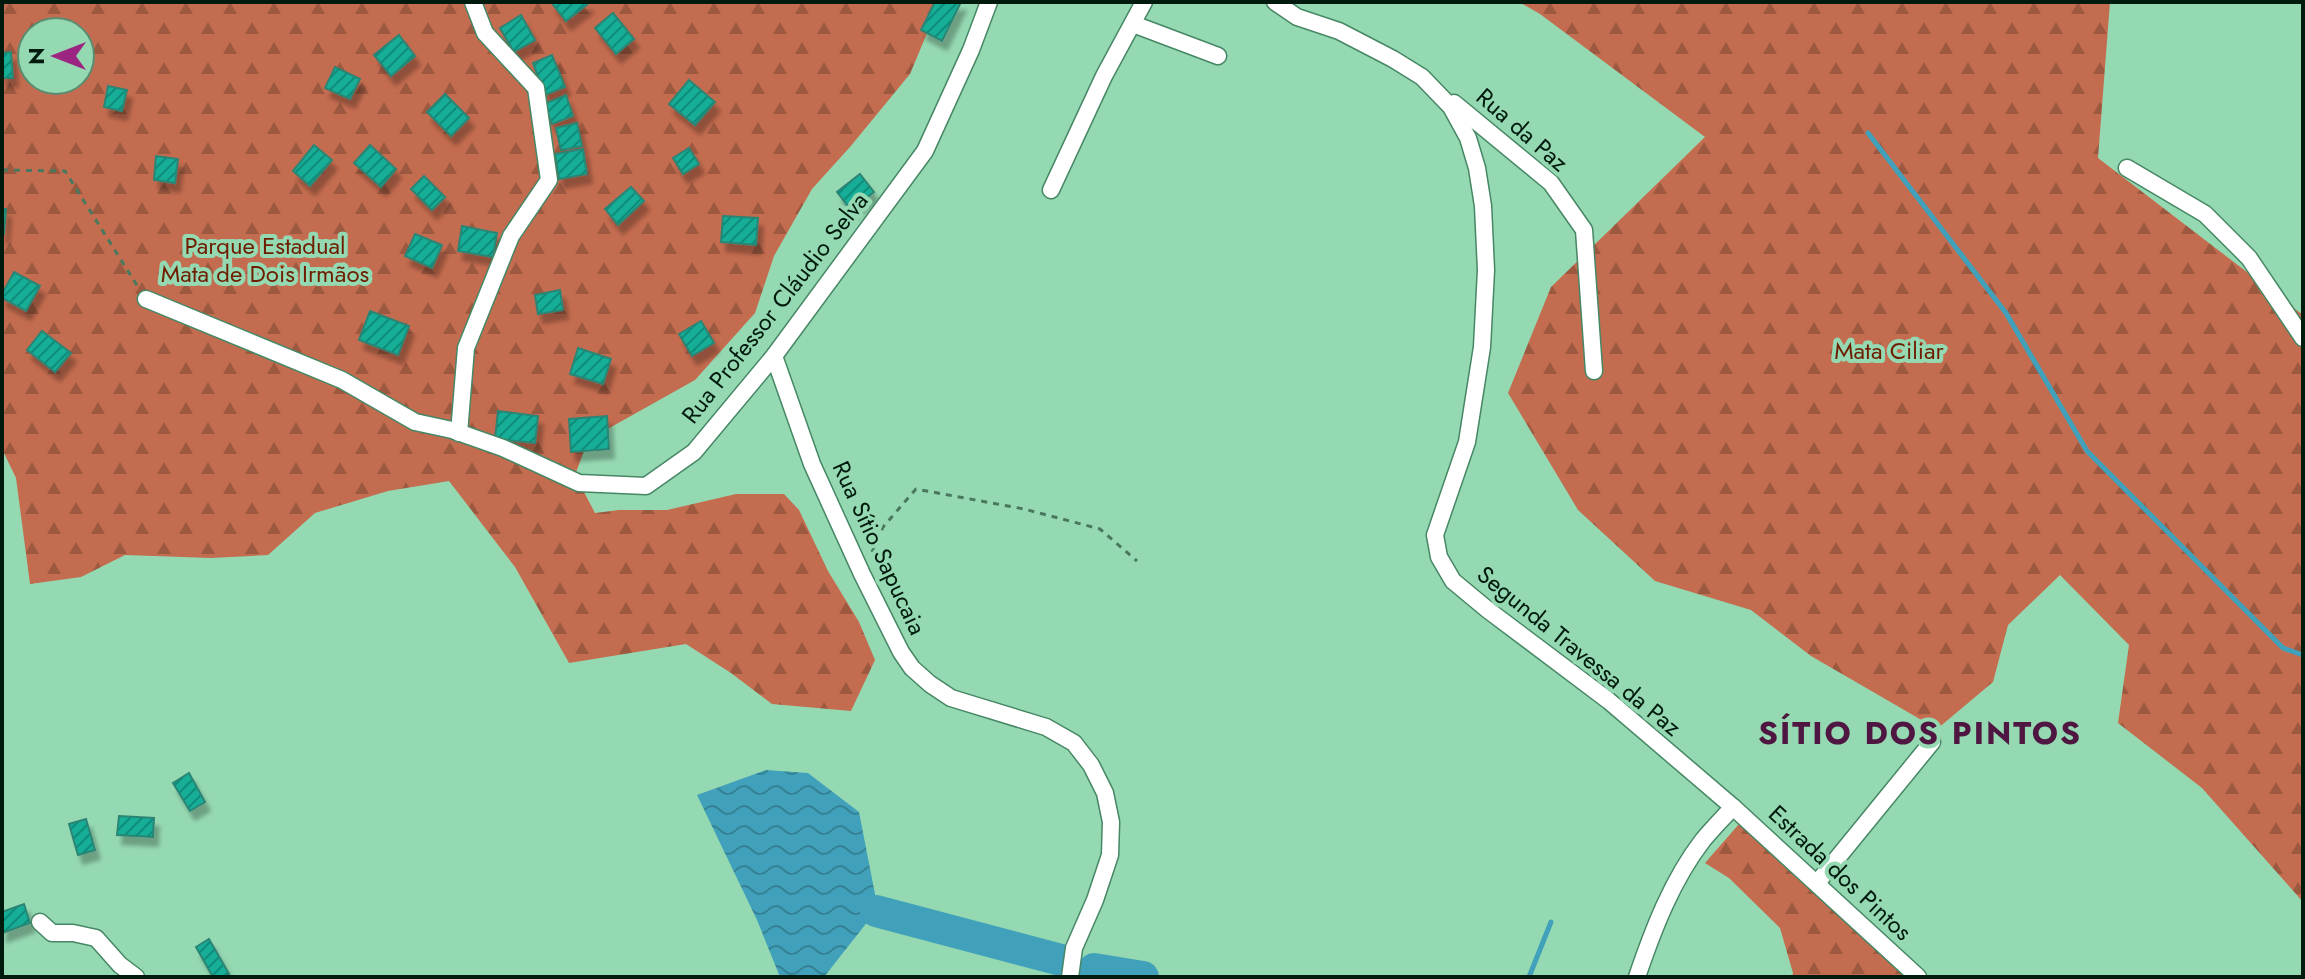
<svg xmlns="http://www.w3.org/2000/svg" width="2305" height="979" font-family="Jost,sans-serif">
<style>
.forest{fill:url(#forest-firs);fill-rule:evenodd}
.water{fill:url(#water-waves)}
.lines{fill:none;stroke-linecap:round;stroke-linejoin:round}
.stream{stroke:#41a1bb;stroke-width:5}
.river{stroke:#41a1bb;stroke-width:32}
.building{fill:url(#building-hatch);stroke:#2c8575;stroke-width:2;filter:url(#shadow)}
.minor-casing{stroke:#468765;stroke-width:19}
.path{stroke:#49785e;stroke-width:3;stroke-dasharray:6 6;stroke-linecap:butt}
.minor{stroke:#fff;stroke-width:16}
.labels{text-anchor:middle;stroke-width:8;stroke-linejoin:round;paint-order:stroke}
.street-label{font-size:24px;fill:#001a0d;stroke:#95d9b2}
.park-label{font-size:24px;fill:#6e1d00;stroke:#95d9b2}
.district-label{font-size:32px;font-weight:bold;letter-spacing:2px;fill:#4e1640;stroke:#95d9b2}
</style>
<defs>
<pattern id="forest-firs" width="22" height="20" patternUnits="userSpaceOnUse" patternTransform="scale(2)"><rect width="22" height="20" fill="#c46c4f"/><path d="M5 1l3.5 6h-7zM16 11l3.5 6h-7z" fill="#9d5840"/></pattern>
<pattern id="water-waves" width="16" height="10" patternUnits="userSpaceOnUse" patternTransform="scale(2)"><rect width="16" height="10" fill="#41a1bb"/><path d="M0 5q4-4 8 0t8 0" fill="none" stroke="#348296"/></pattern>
<pattern id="building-hatch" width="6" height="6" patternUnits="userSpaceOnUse" patternTransform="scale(2)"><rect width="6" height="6" fill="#14ae97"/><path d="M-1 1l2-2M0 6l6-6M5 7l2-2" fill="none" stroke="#108d7a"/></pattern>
<filter id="shadow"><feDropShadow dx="5" dy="9" stdDeviation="2" flood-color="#0004"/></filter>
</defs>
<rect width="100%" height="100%" fill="#95d9b2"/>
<g class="forest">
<path d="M2,2H947L930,26L910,74L850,147L812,189L774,256L755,313L695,380L588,440L575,475L595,513L619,510H667L736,494H784L799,510L828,571L859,622L875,660L851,711L772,704L731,673L686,644L569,663L515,567L449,481L388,491L315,513L268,555L211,558L125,555L81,577L30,584L16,478L2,449ZM32,32H80V80H32Z"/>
<path d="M1519,2H2110L2098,158L2303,315V902L2202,788L2118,723L2129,645L2060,575L2008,625L1993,682L1937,729L1811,656L1751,610L1655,581L1578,510L1508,393L1551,287L1705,137L1540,14Z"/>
<path d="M1739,824L1905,977H1792L1793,973L1780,928L1729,878L1705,863Z"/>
</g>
<path class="water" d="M766,770L808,773L859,812L875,894L876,911L824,977H780L757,920L697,795Z"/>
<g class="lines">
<g class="stream">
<path d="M1868,133L2006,313L2087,451L2283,648L2303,655"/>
<path d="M1529,977L1551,922"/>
</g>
<g class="river">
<path d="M876,911L1061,960"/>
<path d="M1094,969L1143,977"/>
</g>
</g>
<g class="building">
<path d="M551,2H586L588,4L566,21Z"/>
<path d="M935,2H961L942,41L921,30Z"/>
<path d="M613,13L634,39L616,54L595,28Z"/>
<path d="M521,15L535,40L514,52L500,28Z"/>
<path d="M399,35L415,56L391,76L374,55Z"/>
<path d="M11,52L13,78H2V53Z"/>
<path d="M552,55L565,87L545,95L533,63Z"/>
<path d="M335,67L360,79L350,99L325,88Z"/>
<path d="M689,80L715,102L695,125L669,104Z"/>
<path d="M108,86L127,90L122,111L104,107Z"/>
<path d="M445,94L469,118L451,136L427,112Z"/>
<path d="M566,95L573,116L552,124L544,104Z"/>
<path d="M577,123L582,146L561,150L556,128Z"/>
<path d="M314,145L332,160L310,186L293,171Z"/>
<path d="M370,145L396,169L381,187L354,163Z"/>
<path d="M689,148L699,164L683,174L673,158Z"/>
<path d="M583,149L587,174L559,179L555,154Z"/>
<path d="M156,156L178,159L175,183L154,180Z"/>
<path d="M860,174L874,192L851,210L837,192Z"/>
<path d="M424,176L445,197L432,210L411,189Z"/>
<path d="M631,187L644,201L618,225L605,209Z"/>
<path d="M2,209H6L4,234H2Z"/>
<path d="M723,216L758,218L756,245L721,242Z"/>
<path d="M462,226L497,233L493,257L458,251Z"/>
<path d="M415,234L442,245L432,268L405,256Z"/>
<path d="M14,272L40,286L26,311L2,298V294Z"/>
<path d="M560,290L563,310L538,314L535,295Z"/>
<path d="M370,311L409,326L398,355L359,340Z"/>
<path d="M701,321L714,343L692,356L679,334Z"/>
<path d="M42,331L71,353L55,372L27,350Z"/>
<path d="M578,348L611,359L603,384L570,374Z"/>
<path d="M498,411L538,416L535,443L495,439Z"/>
<path d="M607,416L609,449L571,452L569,419Z"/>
<path d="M189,773L205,802L190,811L173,783Z"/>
<path d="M119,816L154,818L153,837L117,835Z"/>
<path d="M86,819L95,850L78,855L69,824Z"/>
<path d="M24,904L30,923L2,933V912Z"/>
<path d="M209,939L229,974L224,977H213L196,947Z"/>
</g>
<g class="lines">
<defs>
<g id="minor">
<path d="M1275,2L1297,17L1339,31L1393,59L1422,77L1451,107L1468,138L1477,168L1483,206L1486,270L1482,347L1467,442L1435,535L1439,557L1453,581L1488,610L1609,701L1733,807L1918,977"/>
<path d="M1133,24L1218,56"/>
<path d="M1454,103L1551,183L1584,230L1594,371"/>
<path d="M2127,168L2205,214L2249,258L2303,338"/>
<path d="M1051,190L1104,76L1144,2"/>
<path d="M146,299L342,380L415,422L452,430L503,448L579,483L646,486L694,452L774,356L925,151L971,50L989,2"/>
<path d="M774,356L812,464L862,574L901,652L912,668L930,684L951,698L1046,727L1074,743L1091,765L1105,793L1111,822L1110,855L1095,900L1074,948L1070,977"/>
<path d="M459,433L466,348L511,236L549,180L536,88L485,33L473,2"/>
<path d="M1817,883L1932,742"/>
<path d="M40,922L52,933H73L96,938L120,965L136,977"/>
<path d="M1637,977C1653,930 1672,880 1703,840C1712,829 1723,818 1733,807"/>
</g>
</defs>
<use href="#minor" class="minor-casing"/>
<g class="path">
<path d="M2,170L65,171L138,287"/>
<path d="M872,552L883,527L916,489L1024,509L1100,529L1137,561"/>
</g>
<use href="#minor" class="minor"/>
</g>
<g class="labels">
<g class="street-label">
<text transform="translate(1522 130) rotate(41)" y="8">Rua da Paz</text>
<text transform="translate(775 308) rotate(-52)" y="8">Rua Professor Cláudio Selva</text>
<text transform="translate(879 548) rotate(65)" y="8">Rua Sítio Sapucaia</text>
<text transform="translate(1579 651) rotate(39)" y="8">Segunda Travessa da Paz</text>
<text transform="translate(1840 873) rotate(43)" y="8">Estrada dos Pintos</text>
</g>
<g class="park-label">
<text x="265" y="254">Parque Estadual<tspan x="265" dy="28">Mata de Dois Irmãos</tspan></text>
<text x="1889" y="359">Mata Ciliar</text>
</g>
<g class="district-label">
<text x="1920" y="744">SÍTIO DOS PINTOS</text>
</g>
</g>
<rect width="2305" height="979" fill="none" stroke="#001a0d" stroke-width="8"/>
<g transform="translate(56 56) rotate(270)"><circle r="38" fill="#95d9b2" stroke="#598d70" stroke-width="2"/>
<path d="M0-6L14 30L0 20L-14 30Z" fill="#9b2581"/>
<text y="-12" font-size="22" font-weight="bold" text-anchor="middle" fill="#001a0d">N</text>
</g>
</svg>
